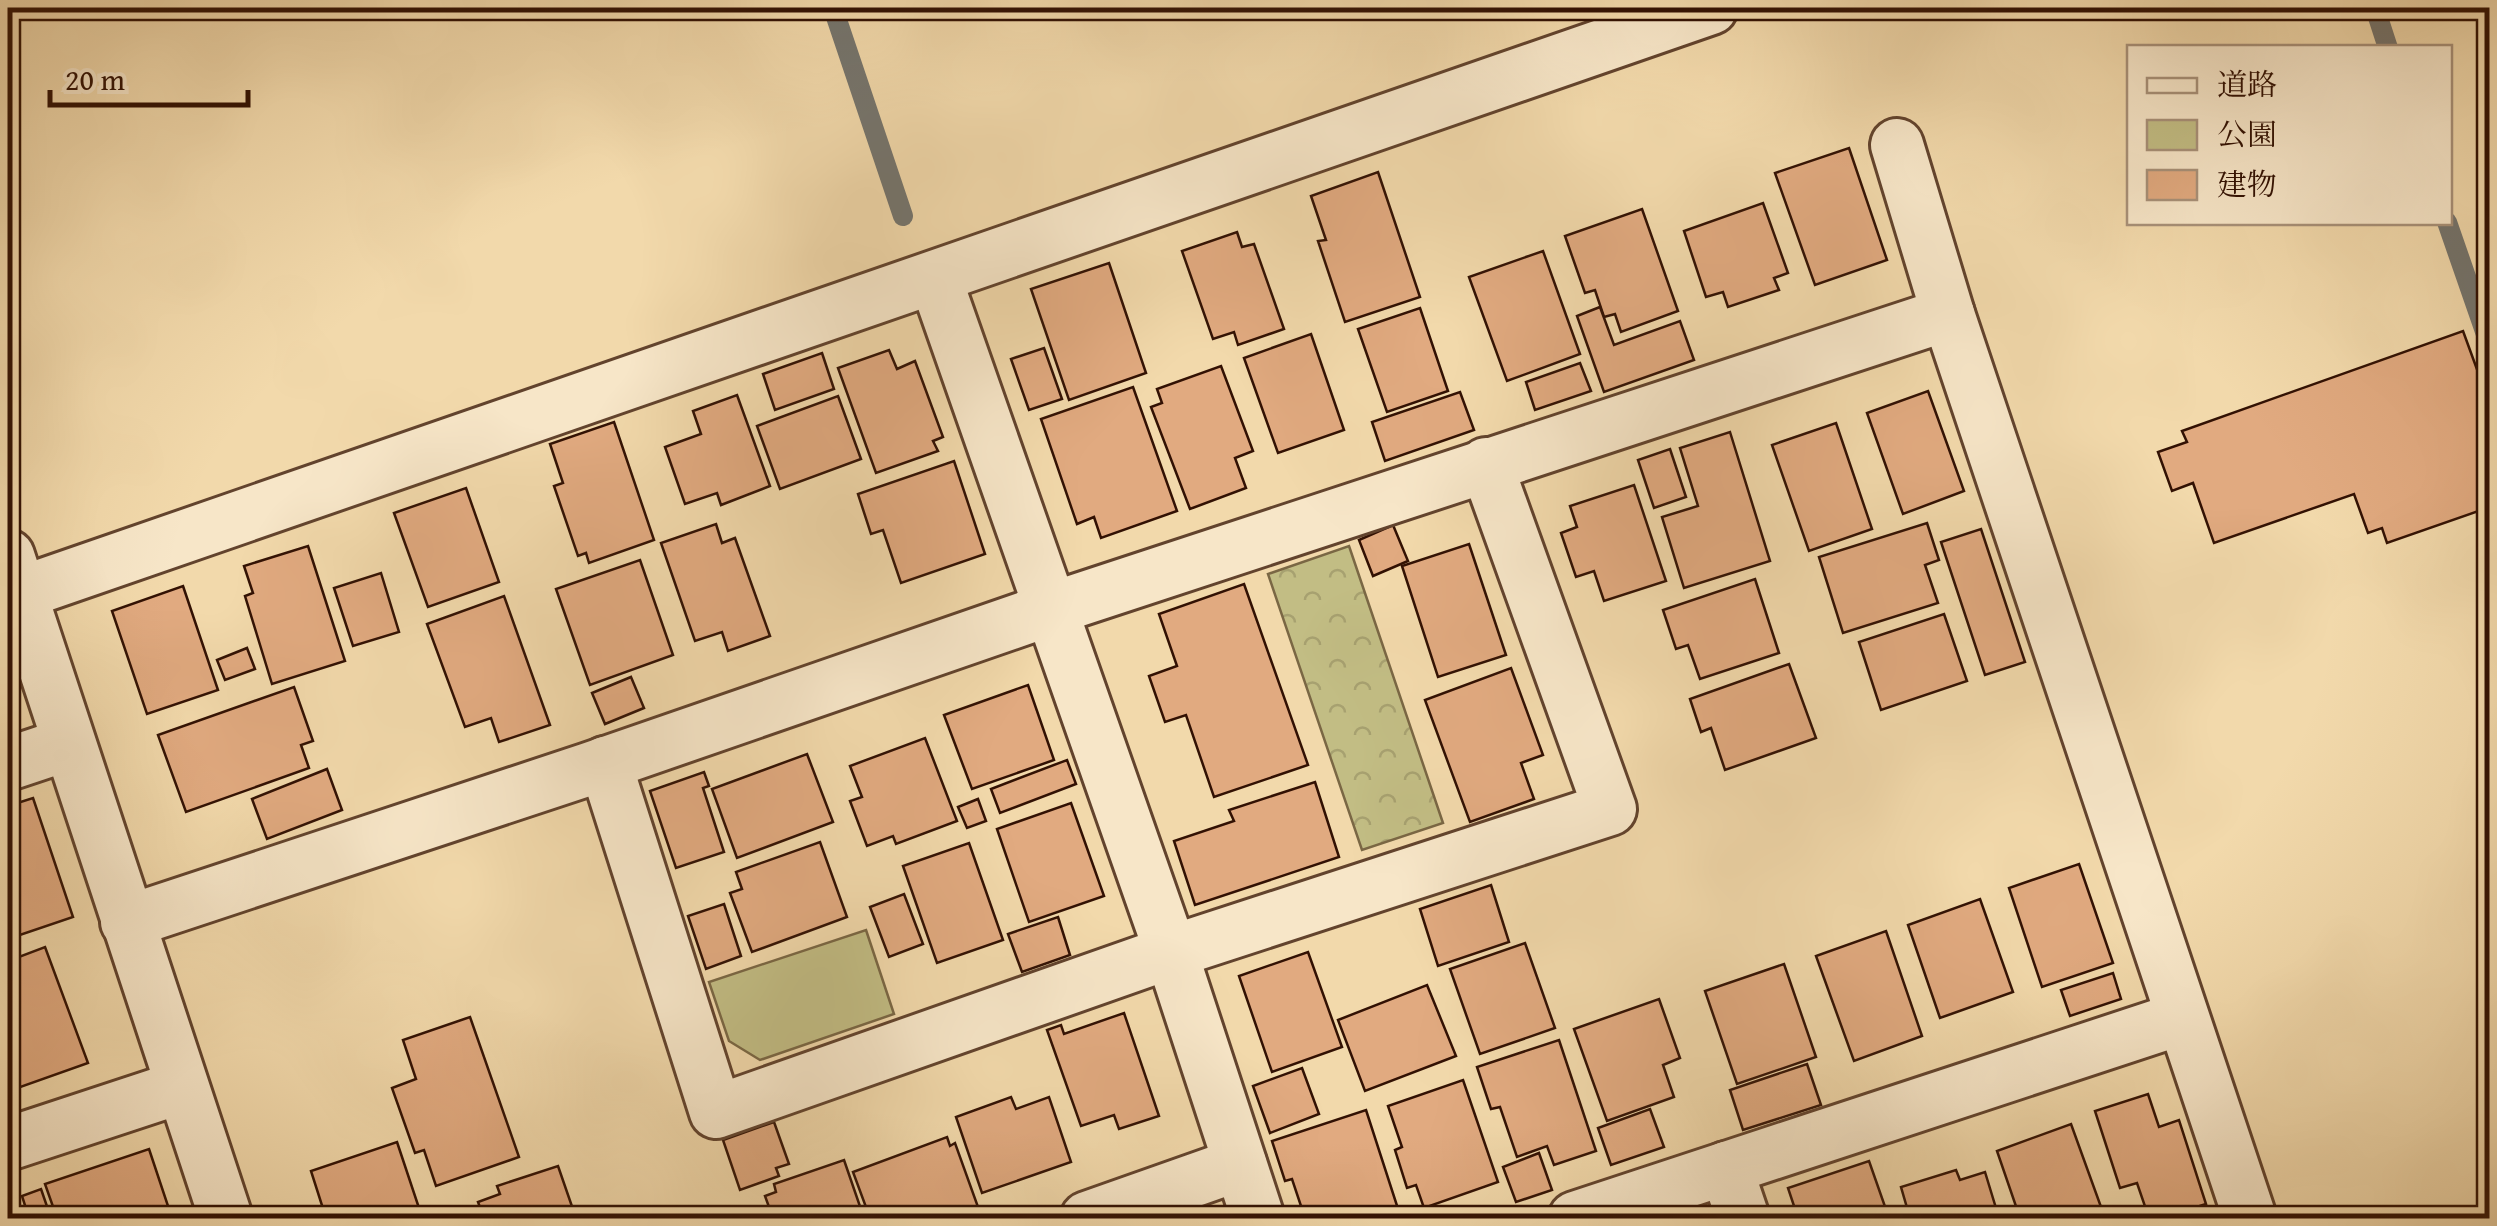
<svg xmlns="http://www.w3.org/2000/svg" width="2497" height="1226" font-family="'Gentium Book Plus','Noto Serif JP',serif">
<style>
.green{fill:#c2bd84;stroke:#7a6744;stroke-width:2.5}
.forest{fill:url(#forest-crowns);stroke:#7a6744;stroke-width:2.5}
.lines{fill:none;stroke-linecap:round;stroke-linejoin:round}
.stream{stroke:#75756e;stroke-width:20}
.building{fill:#e1aa80;stroke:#321103;stroke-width:2.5}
.minor-casing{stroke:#62432d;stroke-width:58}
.minor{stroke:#f7e6c8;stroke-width:52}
</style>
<defs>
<pattern id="forest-crowns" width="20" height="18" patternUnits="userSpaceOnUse" patternTransform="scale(2.5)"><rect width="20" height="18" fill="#c2bd84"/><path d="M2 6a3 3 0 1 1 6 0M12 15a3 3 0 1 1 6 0" fill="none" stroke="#a7a170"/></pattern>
</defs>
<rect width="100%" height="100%" fill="#f2d9ab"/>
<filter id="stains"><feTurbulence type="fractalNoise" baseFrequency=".002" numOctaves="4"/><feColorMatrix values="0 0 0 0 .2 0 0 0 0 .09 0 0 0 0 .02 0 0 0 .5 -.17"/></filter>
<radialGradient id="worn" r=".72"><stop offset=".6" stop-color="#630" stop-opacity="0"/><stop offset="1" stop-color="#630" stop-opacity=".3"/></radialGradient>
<path class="green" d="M866,930L894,1014L760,1060L729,1041L709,982Z"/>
<path class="forest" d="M1349,546L1443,823L1362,850L1268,574Z"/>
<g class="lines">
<g class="stream">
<path d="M833,8L903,216"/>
<path d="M2375,8L2388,48"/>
<path d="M2447,222L2490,346"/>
<path d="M2489,1218L2490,1103"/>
</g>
</g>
<g class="building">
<path d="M1849,148L1887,260L1815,285L1775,173Z"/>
<path d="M1378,172L1420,297L1345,322L1318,241L1326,240L1311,196Z"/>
<path d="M1763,203L1788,273L1774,278L1779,290L1728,307L1723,292L1706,297L1684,231Z"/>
<path d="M1642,209L1678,311L1621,332L1615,314L1604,317L1595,290L1585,293L1565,236Z"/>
<path d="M1237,232L1242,247L1254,244L1284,329L1238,345L1234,332L1213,339L1182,251Z"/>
<path d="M1543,251L1580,354L1507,381L1469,277Z"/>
<path d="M1109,263L1146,373L1069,400L1031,289Z"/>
<path d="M1600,307L1614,345L1680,321L1694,360L1604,392L1577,316Z"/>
<path d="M1420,308L1448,391L1387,412L1358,329Z"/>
<path d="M2463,331L2490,405V507L2387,543L2382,528L2368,533L2354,494L2214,543L2193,483L2172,491L2158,452L2187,442L2182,431Z"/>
<path d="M1311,334L1344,430L1278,453L1244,358Z"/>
<path d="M1044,348L1062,399L1029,410L1011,359Z"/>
<path d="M889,350L897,369L915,361L943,437L933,441L938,451L876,473L838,368Z"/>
<path d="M822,353L834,389L775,410L763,374Z"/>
<path d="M1580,363L1591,391L1535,410L1526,382Z"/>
<path d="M1221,366L1253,451L1235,458L1246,488L1190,509L1151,407L1162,403L1157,389Z"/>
<path d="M1133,387L1177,511L1101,538L1094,517L1077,524L1041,419Z"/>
<path d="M1928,391L1964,491L1903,514L1867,413Z"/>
<path d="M1460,392L1474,430L1385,461L1372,422Z"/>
<path d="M737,395L770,486L721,505L717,493L685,504L665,447L701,434L693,411Z"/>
<path d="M838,396L861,459L780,489L757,426Z"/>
<path d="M614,422L654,540L589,563L586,553L578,556L554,486L563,483L550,444Z"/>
<path d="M1836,423L1872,529L1809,551L1772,445Z"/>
<path d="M1730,432L1770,561L1684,588L1662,517L1698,506L1680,448Z"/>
<path d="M1670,449L1686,497L1654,508L1638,460Z"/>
<path d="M954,461L985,554L901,583L883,530L871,534L858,494Z"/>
<path d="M1634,485L1666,581L1604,601L1594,571L1576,577L1561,533L1577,527L1570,506Z"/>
<path d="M466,488L499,582L428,607L394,513Z"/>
<path d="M1927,523L1939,560L1925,565L1938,603L1843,633L1819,557Z"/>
<path d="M716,524L722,543L735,538L770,636L728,651L722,632L695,641L661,543Z"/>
<path d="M1393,525L1408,561L1373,576L1359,540Z"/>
<path d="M1981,529L2025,662L1985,675L1941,542Z"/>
<path d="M1469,544L1506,655L1438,677L1402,566Z"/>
<path d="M308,546L345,661L272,684L245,596L253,593L244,566Z"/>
<path d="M640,560L673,655L590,685L556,589Z"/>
<path d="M381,573L399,632L353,646L334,588Z"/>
<path d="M1755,579L1779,653L1700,679L1688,645L1676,649L1663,610Z"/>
<path d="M1244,584L1308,765L1214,797L1186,715L1165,722L1149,676L1177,666L1159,614Z"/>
<path d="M183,586L218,690L147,714L112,611Z"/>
<path d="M504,596L550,725L499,742L491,718L465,727L427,624Z"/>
<path d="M1944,614L1967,681L1881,710L1859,642Z"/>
<path d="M247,648L255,669L225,680L217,660Z"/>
<path d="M1789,664L1816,738L1725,770L1711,728L1701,732L1690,699Z"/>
<path d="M1511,668L1543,755L1521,763L1534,799L1470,822L1425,700Z"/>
<path d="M631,677L644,708L605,724L592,693Z"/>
<path d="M1028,685L1054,760L972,789L944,715Z"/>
<path d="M294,687L313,741L301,745L309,768L186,812L158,735Z"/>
<path d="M925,738L957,821L896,844L893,836L867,846L850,801L862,797L850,766Z"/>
<path d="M807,754L833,822L737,858L712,789Z"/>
<path d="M1067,760L1076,784L1000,813L991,789Z"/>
<path d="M327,769L342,810L267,839L252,799Z"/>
<path d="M704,772L709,786L703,788L724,852L676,868L650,791Z"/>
<path d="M1315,782L1339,857L1195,905L1174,841L1234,821L1229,810Z"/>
<path d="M33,798L73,917L8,939V806Z"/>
<path d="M978,799L986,821L967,828L958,807Z"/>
<path d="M1071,803L1104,896L1029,922L997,829Z"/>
<path d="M820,842L847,917L752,952L730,893L742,889L736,872Z"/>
<path d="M969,843L1003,940L937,963L903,866Z"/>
<path d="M2079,864L2113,963L2042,987L2009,888Z"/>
<path d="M1491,885L1509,942L1438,966L1420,909Z"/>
<path d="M904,894L923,944L889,957L870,907Z"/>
<path d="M1980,899L2013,992L1940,1018L1908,925Z"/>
<path d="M724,904L741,956L706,969L688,916Z"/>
<path d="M1058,917L1070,955L1022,972L1008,934Z"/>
<path d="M1886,931L1922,1036L1854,1061L1816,956Z"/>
<path d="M1525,943L1555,1028L1480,1054L1450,969Z"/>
<path d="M45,947L88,1063L12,1090L8,1078V961Z"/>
<path d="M1308,952L1342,1047L1272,1072L1239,976Z"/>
<path d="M1784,964L1816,1057L1737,1084L1705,991Z"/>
<path d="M2113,973L2121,999L2070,1016L2061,990Z"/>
<path d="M1427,985L1456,1056L1365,1091L1338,1020Z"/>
<path d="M1659,999L1680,1058L1663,1065L1674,1097L1607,1121L1574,1029Z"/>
<path d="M1124,1013L1159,1116L1119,1129L1114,1115L1081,1126L1047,1030L1061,1025L1064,1034Z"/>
<path d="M470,1017L519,1157L436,1186L424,1150L415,1153L392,1088L416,1079L403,1040Z"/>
<path d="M1559,1040L1596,1151L1554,1165L1547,1146L1517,1157L1500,1107L1491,1109L1477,1067Z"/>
<path d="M1807,1064L1821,1105L1743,1130L1730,1090Z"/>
<path d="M1302,1068L1319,1114L1270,1133L1253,1086Z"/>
<path d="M1463,1080L1498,1182L1424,1208L1416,1185L1407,1188L1395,1150L1402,1147L1388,1106Z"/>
<path d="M2148,1094L2159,1127L2179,1120L2206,1204L2162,1218H2149L2137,1183L2120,1188L2095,1111Z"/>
<path d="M1011,1097L1016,1109L1049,1097L1071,1162L982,1193L956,1117Z"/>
<path d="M1650,1109L1664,1147L1611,1165L1598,1128Z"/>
<path d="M1366,1110L1400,1215L1390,1218H1305L1292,1179L1285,1181L1272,1141Z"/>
<path d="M774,1122L789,1164L776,1168L779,1176L740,1190L723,1140Z"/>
<path d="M2071,1124L2105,1218H2020L1997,1151Z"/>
<path d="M947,1137L950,1146L955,1143L978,1207L970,1210L971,1216L870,1218L853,1172Z"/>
<path d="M397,1142L419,1208L387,1218H326L311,1171Z"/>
<path d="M149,1149L172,1218H57L45,1184Z"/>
<path d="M1539,1153L1552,1190L1516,1202L1503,1167Z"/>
<path d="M844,1160L864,1218H773L765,1196L776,1192L774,1184Z"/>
<path d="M1869,1161L1889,1218H1798L1788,1188Z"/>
<path d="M558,1166L576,1218H484L478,1202L500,1194L497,1186Z"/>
<path d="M1956,1170L1960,1180L1985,1172L1999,1218H1910L1901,1187Z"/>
<path d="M11,1187L22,1218H8V1189Z"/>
<path d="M41,1189L51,1218H29L22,1196Z"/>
</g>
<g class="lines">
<defs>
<g id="minor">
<path d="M1897,145L1948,314L2250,1218"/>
<path d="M935,278L1171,952L1258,1218"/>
<path d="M8,556L226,1218"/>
<path d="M18,594L1711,8"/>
<path d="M605,763L716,1112L1171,952L1610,809L1486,464"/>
<path d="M8,764L68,744"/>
<path d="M127,922L589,769L1051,609L1948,314"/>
<path d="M8,1144L181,1087"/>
<path d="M1726,1168L1743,1218"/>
<path d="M1087,1218L1240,1164"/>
<path d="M1575,1218L2182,1018"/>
</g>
</defs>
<use href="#minor" class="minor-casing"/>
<use href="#minor" class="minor"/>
</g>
<rect width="2497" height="1226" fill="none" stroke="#f2d9ab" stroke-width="40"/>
<rect x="10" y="10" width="2477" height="1206" fill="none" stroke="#321103" stroke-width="5"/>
<rect x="20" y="20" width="2457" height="1186" fill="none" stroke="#321103" stroke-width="2.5"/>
<rect x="2127" y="45" width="325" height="180" fill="#f7e6c8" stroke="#a89179" stroke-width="2.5"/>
<rect x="2147" y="78" width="50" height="15" fill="#f7e6c8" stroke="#a89179" stroke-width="2.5"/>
<text x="2217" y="95" font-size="30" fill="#321103">道路</text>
<rect x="2147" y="120" width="50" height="30" fill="#c2bd84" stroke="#a89179" stroke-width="2.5"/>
<text x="2217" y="145" font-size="30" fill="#321103">公園</text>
<rect x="2147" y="170" width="50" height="30" fill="#e1aa80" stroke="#a89179" stroke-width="2.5"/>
<text x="2217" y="195" font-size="30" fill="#321103">建物</text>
<path d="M50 90v15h198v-15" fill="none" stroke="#321103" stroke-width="5"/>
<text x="65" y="90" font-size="30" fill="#321103" stroke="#f7e6c8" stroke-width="8" paint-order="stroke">20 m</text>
<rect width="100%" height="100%" filter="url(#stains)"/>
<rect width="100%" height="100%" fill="url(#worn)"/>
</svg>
